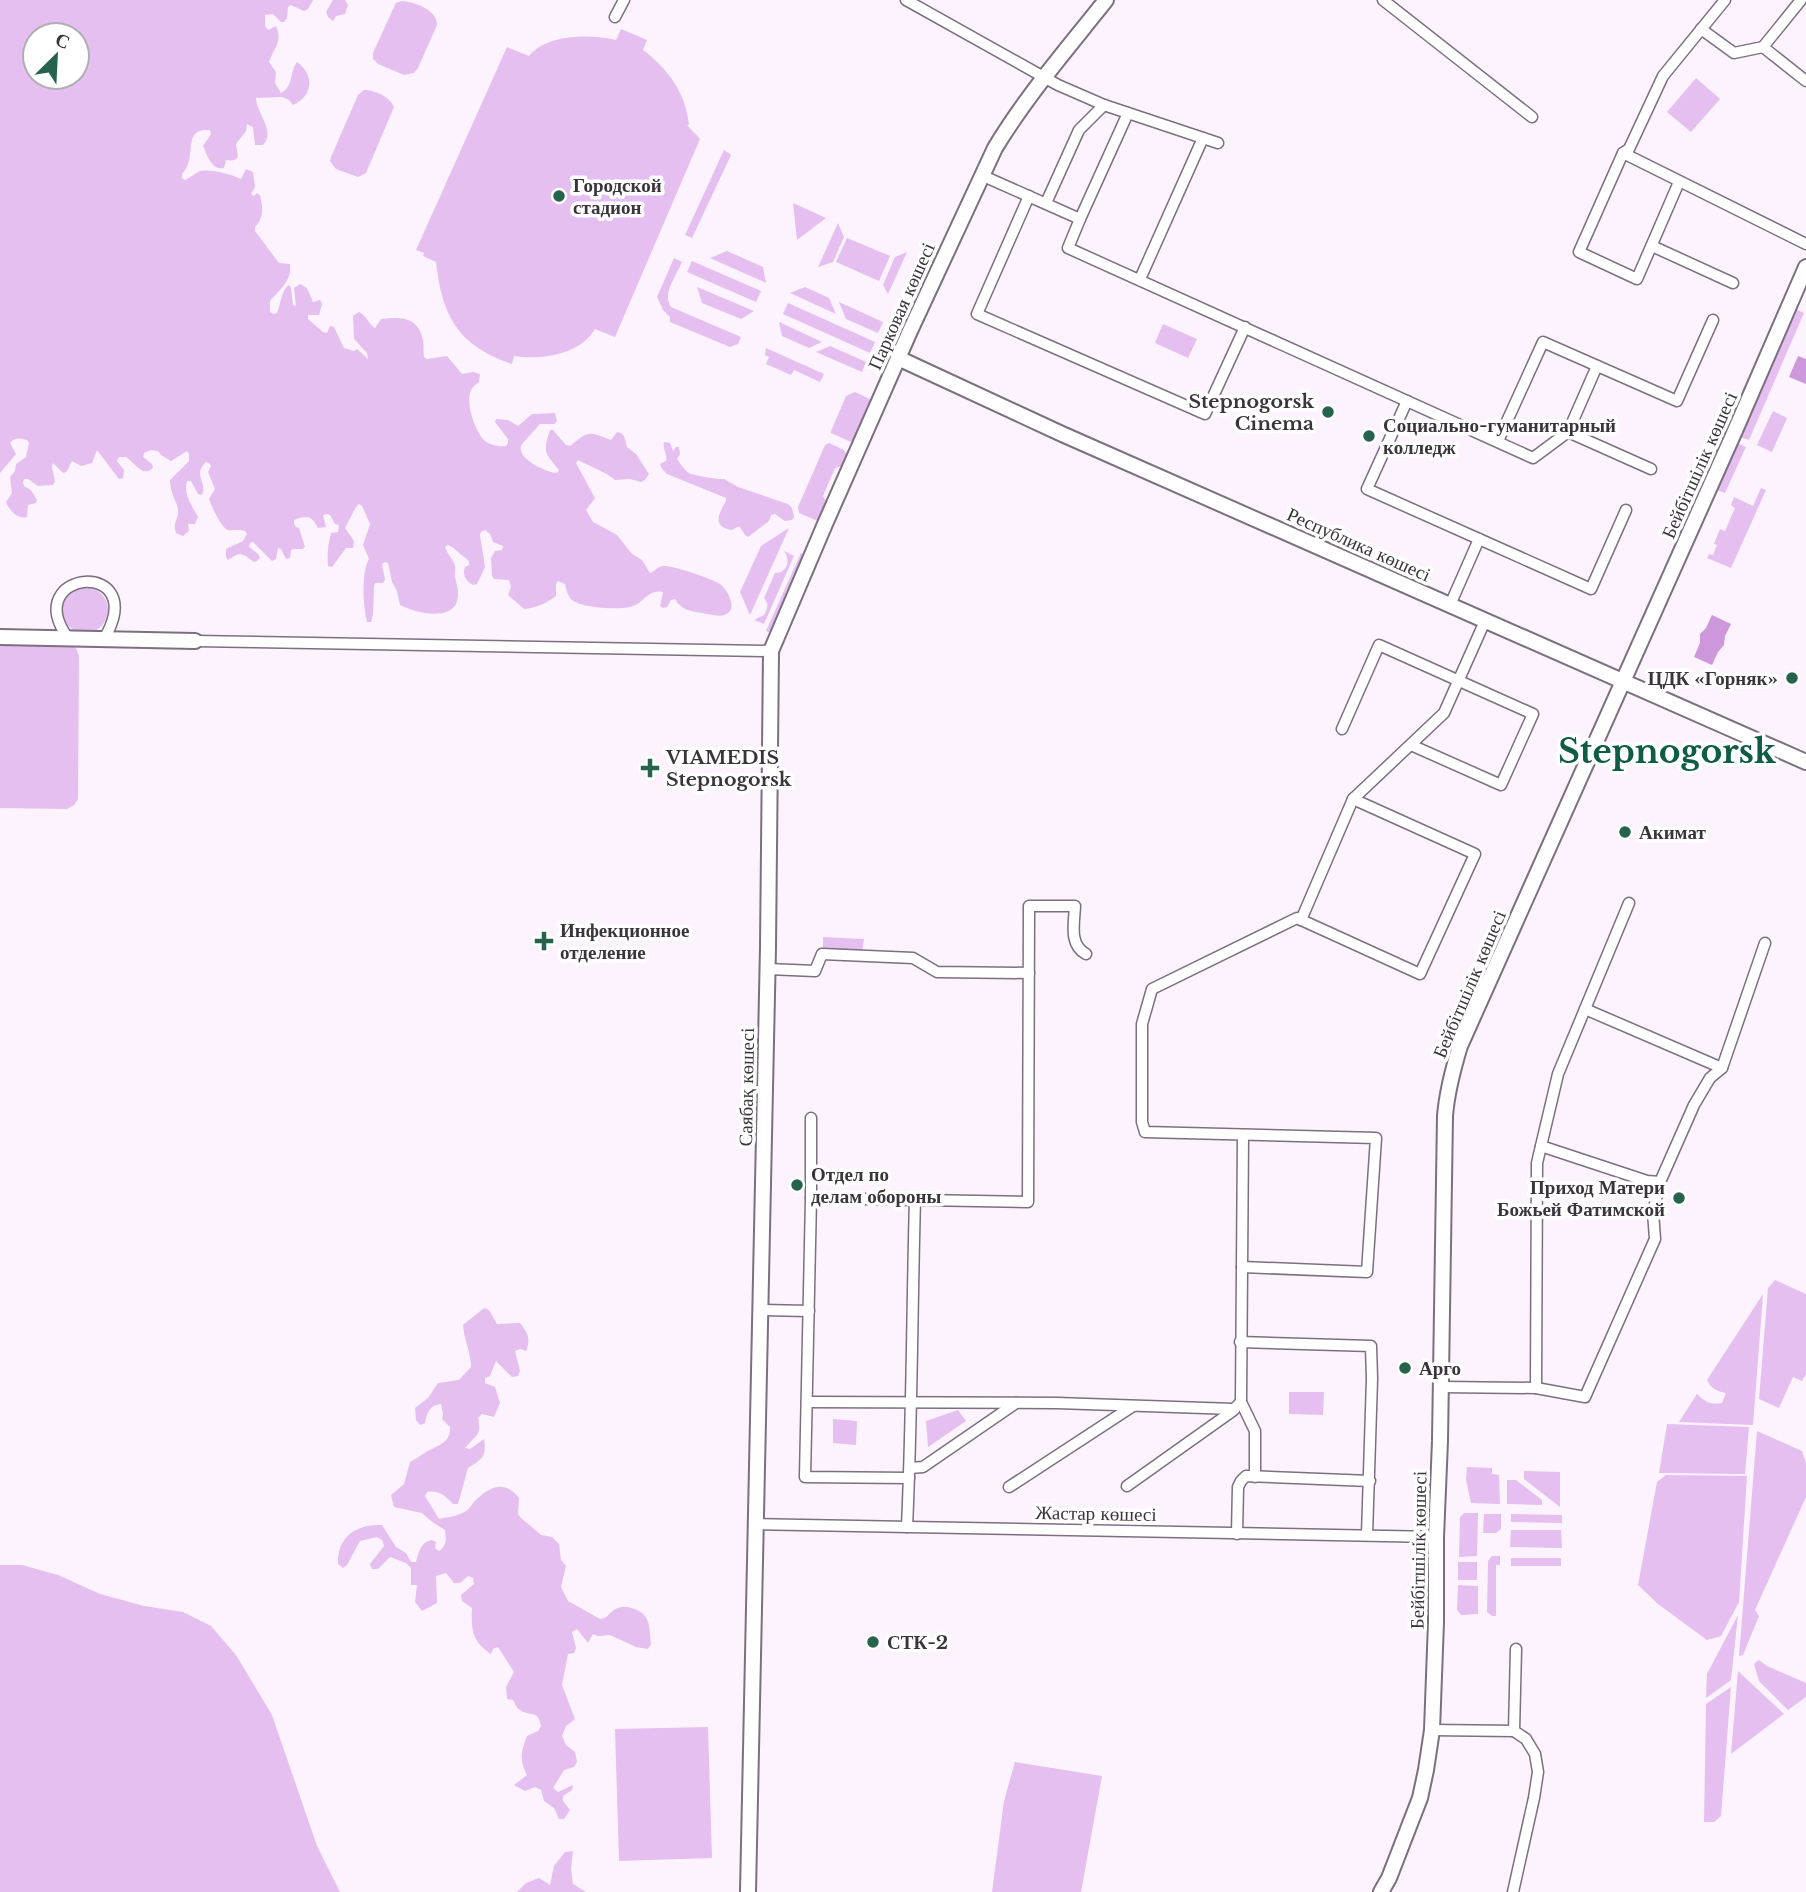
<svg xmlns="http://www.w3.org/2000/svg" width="1806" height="1892" font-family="'Libre Baskerville',serif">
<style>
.green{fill:#e5bff0;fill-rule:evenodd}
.water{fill:#cc97db}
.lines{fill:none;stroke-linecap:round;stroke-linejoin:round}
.street-casing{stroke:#7c6f80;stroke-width:13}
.secondary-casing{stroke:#7c6f80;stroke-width:18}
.street{stroke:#fff;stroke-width:10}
.secondary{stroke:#fff;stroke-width:14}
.poi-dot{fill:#25634f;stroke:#fff;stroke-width:2.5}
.labels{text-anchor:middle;stroke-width:7;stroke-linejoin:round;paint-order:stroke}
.poi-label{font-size:19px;font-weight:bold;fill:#3a343c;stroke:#fff;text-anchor:start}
.street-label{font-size:19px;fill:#3a343c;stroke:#fff}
.town-label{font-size:33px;font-weight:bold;fill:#0e5c46;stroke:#fff}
</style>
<rect width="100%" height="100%" fill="#fcf3fe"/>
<g class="green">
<path d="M0,0H313L308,9L304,11L291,5L288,7L287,18L284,22H281L273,14L265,15V26L268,30L276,26C283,42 274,47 269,62L276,72L275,83L281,93C294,86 289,73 297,62C315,75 313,96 293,105L289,100L282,97L256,98C257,115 276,131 263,145H255L253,127L247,124L246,131L236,144C238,156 241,162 226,160L224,168C212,171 207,155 203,146L211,134L210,130C180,128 199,156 182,174V178L185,180C190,178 195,173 200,171C212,169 230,174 241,179L246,169L253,172L255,187L251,194L254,196L257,193L260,195C263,207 264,218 255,227V231L279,263L290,264C292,281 280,289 270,301V312L274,314L277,313C281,304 281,290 289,285L291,288L293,305L296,306L294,288L300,284L307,288L313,302L320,300L322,304L319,315H308V319L323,332L327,333L330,326L334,327L344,348L354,351L357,349L368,359L367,353L354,339L353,316L359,312C368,317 368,324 375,328L381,319C400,317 418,316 423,340C424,346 423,351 424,357L427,359L447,356L462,374L473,372L480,374L479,382C477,384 473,386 471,390C465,402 475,431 484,440C489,445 499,447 506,446L508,443V439L495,422L496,419L508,420L518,426L532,414L555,413L557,421L554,424H540L522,444C521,446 520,448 521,450C522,461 548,473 557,473L559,470C544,452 543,452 550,430H553L566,445L570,446C589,431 587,431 611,440L617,432C625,433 625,439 627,447L636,454L649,474L645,480L641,482L630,479L615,480C606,472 589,466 578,460L576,463L595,498L586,510L593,522L617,535L632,554L642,560L650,573C655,571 658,566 664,566C672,565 713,579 720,584C728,590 739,611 724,615C718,617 708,614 702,613C690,611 681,610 675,599L671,600L667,607L663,608L660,606L663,592C647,589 644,604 630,607C618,610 579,608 571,599C568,596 566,589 565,584L558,581L556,584V596C547,603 536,608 524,609L508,595L511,587L509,580L494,579L492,576L491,558L495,551L502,550L503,546L493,542L490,534L485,530L481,532L480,535L485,567L477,584L473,585C466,581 462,575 465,567L469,565V561L452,547L448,545L445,547C447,554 454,560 455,566C456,570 454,574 455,577C457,586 460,594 456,604C447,621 413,612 400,605L397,591L392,582L388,563L385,562L382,564L385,580L383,583H375L374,587L373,614L371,622H367C363,606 361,573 369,559L363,545L370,524L362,506L359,504L356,507L345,528L354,541L353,548H346L332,567L328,566C327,555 328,544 331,533L338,532L339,525L335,524L330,515L327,514L323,515L326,527L318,528C312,515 306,515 294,520V524L296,527L299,528L305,547L302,549H294L291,550L290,558L286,559L281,549L278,548L276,559L272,561L253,542L250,543L249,547L258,554L260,558L257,561L254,562C242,553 241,551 228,560L226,557V549L243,541L247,534L245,531C239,529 233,531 228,530C221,528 211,505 209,499L215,489L208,472L211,466L209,463L206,462C192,476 208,482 202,495L198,494L191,481H187C183,494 192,506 198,517L195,524H188L189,531L183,536L176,533C172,521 179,520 178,510C178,504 173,498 172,492C171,490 170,483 170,480L189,461V454L187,451L171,461L161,455L158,451L151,450L144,453L143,457L152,464L153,468C143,478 135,463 126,457H119L117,461L124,470L123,478L119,479L97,450L92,463L81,466L72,461L67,471L64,473L61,471L53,463L52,467L55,481L53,485L38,486L28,479H24L23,482L24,486L31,490L37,500L36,503L28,505L27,517C18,520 9,510 6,502L12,493L10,477L15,471L16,464L26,457L29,443L27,440C20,438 14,437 10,443L16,454L0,473ZM35,35H77V77H35Z"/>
<path d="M333,0H345L348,5L345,14L336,16L333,21L328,17L326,12Z"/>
<path d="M402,1C415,2 437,10 437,25L418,68L414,73L404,75L378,64L373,59V53L394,7L396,3Z"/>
<path d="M621,29L647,40L643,50C668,69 686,93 689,125H687L700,139L615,337L595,329C580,355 541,360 514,356L512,364C458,346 442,316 436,262L423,256L424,253L416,250L507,47L529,56C547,34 590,34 616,40Z"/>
<path d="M1696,78L1720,99L1691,132L1667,112Z"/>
<path d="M364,90C375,90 390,97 394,107L366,173L358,177L336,169L330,161L331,157L358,95Z"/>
<path d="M724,150L731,155L692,238L685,235Z"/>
<path d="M793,203L826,218L797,240Z"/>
<path d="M838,223L844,237L833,262L818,267Z"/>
<path d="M847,238L890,256L879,281L836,262Z"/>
<path d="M727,251L763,267L766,283L710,258Z"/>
<path d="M907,252L888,294L883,285L895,257Z"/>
<path d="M674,258L682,262C676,276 662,294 671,307L741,337L738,344L730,347L670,322V317L663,310L657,297Z"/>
<path d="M692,261L761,291L756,302L687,272Z"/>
<path d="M697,287L754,311L741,319L702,303Z"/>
<path d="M805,287L829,298L836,314L790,293Z"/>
<path d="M839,302L883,322L878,333L846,319Z"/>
<path d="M788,303L875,342L870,353L783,314Z"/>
<path d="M1796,309L1804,313L1749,440L1740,437Z"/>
<path d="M779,322L822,342L809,348L782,336Z"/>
<path d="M1163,324L1197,339L1188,358L1155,343Z"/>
<path d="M830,346L866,362L862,372L816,352Z"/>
<path d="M766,348L824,374L820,382L794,370L791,375L766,364L769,357L765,355Z"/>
<path d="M855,392L872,400L855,439L851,442L831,433V431L846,396Z"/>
<path d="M1773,411L1787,418L1772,452L1757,445Z"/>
<path d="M664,442L670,443L673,451L676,447H679L680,454L677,459C680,463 684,470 689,473C691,475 720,480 724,479L738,487L788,504L792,508L794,517L792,520L785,521L775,514L771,515L769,521L748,537L745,535L740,527H737L732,530C711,526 719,514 726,501V498L667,474L662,469L660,464L666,461C668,454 662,449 664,442Z"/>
<path d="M829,443L844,450L848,457L844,466L835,468L823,496L828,504L820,522L799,513L798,507L825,445Z"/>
<path d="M1737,443L1746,447L1725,493L1717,490Z"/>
<path d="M1761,488L1766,490L1731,568L1707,558L1709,554L1713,555L1717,545L1714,544L1720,529L1725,531L1735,508L1731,505L1734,497L1753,506Z"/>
<path d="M789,528L750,615L740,592L761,546Z"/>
<path d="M784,551L794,556L764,624L754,620L764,615C768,608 769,604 764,598L775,573C787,573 791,561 784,551Z"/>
<path d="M801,553L805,555L771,633L766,631Z"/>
<circle cx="85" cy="610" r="23"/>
<path d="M0,642L69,643L76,648L79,656L78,799L74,805L67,809L0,808Z"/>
<path d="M823,937L864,939L862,952L823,950Z"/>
<path d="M1775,1280L1806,1294V1374L1802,1381L1793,1377L1779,1408L1759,1399L1768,1288Z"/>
<path d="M1763,1294L1753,1425L1679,1422L1697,1394C1705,1402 1711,1405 1722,1403L1726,1393C1717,1391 1711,1389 1707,1380Z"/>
<path d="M484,1308L489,1310L497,1324L520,1323C528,1333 531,1339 526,1351L520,1349L515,1351L520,1371L518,1376L512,1377L496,1361L490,1376L485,1378V1383L495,1387L500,1403L494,1417L482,1414L478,1418C482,1435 476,1435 465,1448L470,1449L484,1439C487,1457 482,1459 468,1468L458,1504H453C445,1496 439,1490 427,1492L425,1496L439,1519C447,1517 459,1516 466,1511C470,1509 473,1502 477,1499C492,1485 506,1481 519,1498L518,1514L521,1518L541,1535L552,1537L559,1544L561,1560L566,1566L561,1587L568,1601L600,1619C608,1618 608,1614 614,1610C620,1606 625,1606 631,1608C651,1613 649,1626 651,1644L648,1649L636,1647L610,1635L598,1636L593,1634L588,1643L577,1629L572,1632L576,1648L574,1653L568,1654L562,1685L575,1719L566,1726L562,1736L566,1745L575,1752L577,1762L574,1767L564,1770L553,1788L558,1792L573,1785L572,1790L563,1796V1801L570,1810L564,1819H559L554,1808L544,1801L541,1790L535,1787L525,1791L514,1785L527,1775C519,1758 521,1753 527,1736L538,1731L541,1726C538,1709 530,1717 520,1710C516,1708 515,1703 513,1700L507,1699L506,1687L514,1672L498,1647L493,1649L491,1654C472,1641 471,1630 472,1608L462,1601L461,1595L474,1584L473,1578L468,1576L460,1583H454L446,1573L436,1576L437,1603L422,1611L415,1602L417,1585H411V1568L406,1563L390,1557L378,1569H372L370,1564L384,1546L382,1540L377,1537L360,1541L347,1565L343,1568L338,1564C337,1537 356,1524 382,1525L396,1547L406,1553L411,1562H416C419,1552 420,1543 431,1540L436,1542L435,1548L439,1551C447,1546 446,1539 445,1530L431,1521L422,1513L394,1507L391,1495L404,1484L410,1462C416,1459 421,1455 426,1452C438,1445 451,1443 450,1427L442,1419L443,1414L441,1404C430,1405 427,1412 425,1423L420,1425L416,1420L415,1408L428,1398L438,1383L459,1380L471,1367C471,1352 464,1340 463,1325Z"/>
<path d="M1289,1392H1324L1323,1415L1289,1414Z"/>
<path d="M958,1410L966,1421L928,1447L926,1421Z"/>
<path d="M833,1419L857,1421L856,1445L833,1443Z"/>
<path d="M1667,1424L1749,1427L1745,1474L1659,1473Z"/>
<path d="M1757,1431L1802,1451L1806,1463V1497L1755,1610L1759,1616L1743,1655L1739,1656Z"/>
<path d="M1467,1467L1492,1468V1474L1499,1475L1500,1504L1471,1503L1466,1480Z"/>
<path d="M1524,1471L1560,1472V1507L1524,1479Z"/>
<path d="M1666,1475L1747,1476L1739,1602L1721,1636L1707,1640L1658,1604L1638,1585L1657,1482Z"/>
<path d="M1507,1480H1516L1542,1500V1505L1507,1504Z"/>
<path d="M1464,1513H1478L1477,1556L1459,1557L1460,1517Z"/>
<path d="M1484,1514H1501V1529L1496,1533H1483Z"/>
<path d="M1511,1514L1562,1515V1523L1511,1522Z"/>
<path d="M1511,1530H1561L1562,1548L1510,1547Z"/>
<path d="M1492,1556H1500V1565H1496V1616H1492L1487,1612L1488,1561Z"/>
<rect x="1511" y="1558" width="50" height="8"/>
<rect x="1458" y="1562" width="19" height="18"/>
<path d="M0,1565H22L58,1575L100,1594L144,1606L183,1612L211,1626L236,1655L272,1715L317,1846L340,1892H0Z"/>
<path d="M1458,1585L1478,1586V1614L1461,1615L1457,1610Z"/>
<path d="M1738,1615L1731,1680L1706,1698L1707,1674Z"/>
<path d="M1759,1660L1767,1666L1806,1683V1697L1788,1710L1759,1681L1754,1664Z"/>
<path d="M1738,1671L1784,1714L1731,1754Z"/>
<path d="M1731,1687L1721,1816L1714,1822H1704L1706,1704Z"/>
<path d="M708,1727L712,1858L619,1861L615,1729Z"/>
<path d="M1015,1762L1102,1776L1081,1892H992L1004,1801Z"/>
<path d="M573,1851L571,1869L573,1884L586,1892H517L526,1883L539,1878L550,1885L554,1866L565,1852Z"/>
</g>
<g class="water">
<path d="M1798,356L1806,359V384L1789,377Z"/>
<path d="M1712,615L1731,624L1725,636L1724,645L1718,652L1712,665L1694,657L1700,643V634L1706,628Z"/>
</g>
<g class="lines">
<defs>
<g id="street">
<path d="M906,0L1058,85L1104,105L1218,143"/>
<path d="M1383,0L1532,117"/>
<path d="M615,17L624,0"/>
<path d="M1701,29L1734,53L1763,47L1801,0"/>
<path d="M1763,47L1806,81"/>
<path d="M1623,153L1629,149L1663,76L1725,0"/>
<path d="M981,175L1080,219L1068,248L1533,458L1568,432L1597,366"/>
<path d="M1679,182L1637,279L1579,252L1623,153L1806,244"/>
<path d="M1029,196L977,314L1205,414L1245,327"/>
<path d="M1046,203L1079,130L1104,105"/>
<path d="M1080,219L1128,113"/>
<path d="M1652,246L1733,283"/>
<path d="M1140,279L1203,138"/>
<path d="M1407,401L1367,489L1479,539L1450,605"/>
<path d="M1568,432L1651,469"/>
<path d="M1498,441L1543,342L1677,401L1713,320"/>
<path d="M1479,539L1591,589L1626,510"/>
<path d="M68,638C18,569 152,557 104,639"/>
<path d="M195,641L771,651"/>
<path d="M1342,729L1379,645L1533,714L1501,785L1411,745"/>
<path d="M1301,920L1353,799L1444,713L1485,621"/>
<path d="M768,969L815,971L822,954L913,958L937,972L1029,973"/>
<path d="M1585,1009L1722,1068"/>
<path d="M1243,1135L1241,1402L1255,1431V1477"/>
<path d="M1541,1146L1647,1181L1660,1182"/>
<path d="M811,1198V1118"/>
<path d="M1242,1267L1367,1272L1376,1138L1145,1132L1142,1122V1024L1152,989L1297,918L1420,974L1475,854L1353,799"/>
<path d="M760,1310L809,1311"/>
<path d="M1240,1342L1371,1346L1372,1379L1367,1535"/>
<path d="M1441,1387L1536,1388L1537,1163L1558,1074L1629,903"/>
<path d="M1536,1388L1585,1397L1655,1239L1653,1212L1660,1182L1694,1105L1710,1078L1722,1068L1765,943"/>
<path d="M807,1402L1057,1403L1234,1409L1241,1402"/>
<path d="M910,1468L923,1467L1016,1403"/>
<path d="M909,1478L805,1477L811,1198L1028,1202L1029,906H1075C1074,924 1069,945 1086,954"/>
<path d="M1127,1486L1234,1410"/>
<path d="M1009,1487L1133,1406"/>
<path d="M755,1524L1436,1537"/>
<path d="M907,1527C912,1418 912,1308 915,1199"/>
<path d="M1237,1534L1238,1487L1241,1481L1246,1476L1370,1481"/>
<path d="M1432,1730L1514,1731"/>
<path d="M1513,1892L1534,1798L1538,1772L1535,1754L1526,1739L1514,1731L1516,1649"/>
</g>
<g id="secondary">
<path d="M898,358L1062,434L1806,762"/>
<path d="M0,637L195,641"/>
<path d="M748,1892L768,947L771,651L825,524L910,331L995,148C1027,95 1068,48 1106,0"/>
<path d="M1381,1892L1389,1878L1420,1798L1426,1770L1432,1730L1436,1622V1537L1440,1441L1445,1116C1447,1091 1453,1069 1460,1046L1734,433L1806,267"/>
</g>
</defs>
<use href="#street" class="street-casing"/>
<use href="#secondary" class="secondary-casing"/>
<use href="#street" class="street"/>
<use href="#secondary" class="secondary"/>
</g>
<g class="poi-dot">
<circle cx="559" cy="196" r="7"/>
<circle cx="1328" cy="412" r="7"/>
<circle cx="1369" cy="436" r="7"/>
<circle cx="1792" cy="678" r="7"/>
<path d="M646.5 757.5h7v7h7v7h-7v7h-7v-7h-7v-7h7z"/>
<circle cx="1625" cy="832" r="7"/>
<path d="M540.5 930.5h7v7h7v7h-7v7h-7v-7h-7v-7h7z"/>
<circle cx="797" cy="1185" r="7"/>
<circle cx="1679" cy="1198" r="7"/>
<circle cx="1405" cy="1368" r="7"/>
<circle cx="873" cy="1642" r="7"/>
</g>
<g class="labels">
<g class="poi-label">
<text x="573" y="192">Городской<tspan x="573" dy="22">стадион</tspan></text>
<text x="1314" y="408" text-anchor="end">Stepnogorsk<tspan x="1314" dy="22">Cinema</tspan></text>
<text x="1383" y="432">Социально-гуманитарный<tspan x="1383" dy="22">колледж</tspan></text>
<text x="1778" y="685" text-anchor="end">ЦДК «Горняк»</text>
<text x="666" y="764">VIAMEDIS<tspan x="666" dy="22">Stepnogorsk</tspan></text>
<text x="1639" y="839">Акимат</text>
<text x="560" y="937">Инфекционное<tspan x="560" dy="22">отделение</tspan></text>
<text x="811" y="1181">Отдел по<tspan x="811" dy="22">делам обороны</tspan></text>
<text x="1665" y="1194" text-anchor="end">Приход Матери<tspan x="1665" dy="22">Божьей Фатимской</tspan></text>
<text x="1419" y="1375">Арго</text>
<text x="887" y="1649">СТК-2</text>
</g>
<g class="street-label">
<text transform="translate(901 306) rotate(-66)" y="7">Парковая көшесі</text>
<text transform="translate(1699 465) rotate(-66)" y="7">Бейбітшілік көшесі</text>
<text transform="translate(1359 544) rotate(24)" y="7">Республика көшесі</text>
<text transform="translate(1469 984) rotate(-67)" y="7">Бейбітшілік көшесі</text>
<text transform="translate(746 1087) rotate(-89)" y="7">Саябақ көшесі</text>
<text transform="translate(1096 1513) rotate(1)" y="7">Жастар көшесі</text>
<text transform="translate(1418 1550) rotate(-89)" y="7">Бейбітшілік көшесі</text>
</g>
<g class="town-label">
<text x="1667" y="763">Stepnogorsk</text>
</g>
</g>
<g transform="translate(56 56) rotate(24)"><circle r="33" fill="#ffffff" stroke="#b0aeb1" stroke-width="2"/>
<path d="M0-5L12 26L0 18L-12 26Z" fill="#25634f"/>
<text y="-10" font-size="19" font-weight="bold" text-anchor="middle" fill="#3a343c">С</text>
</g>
</svg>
